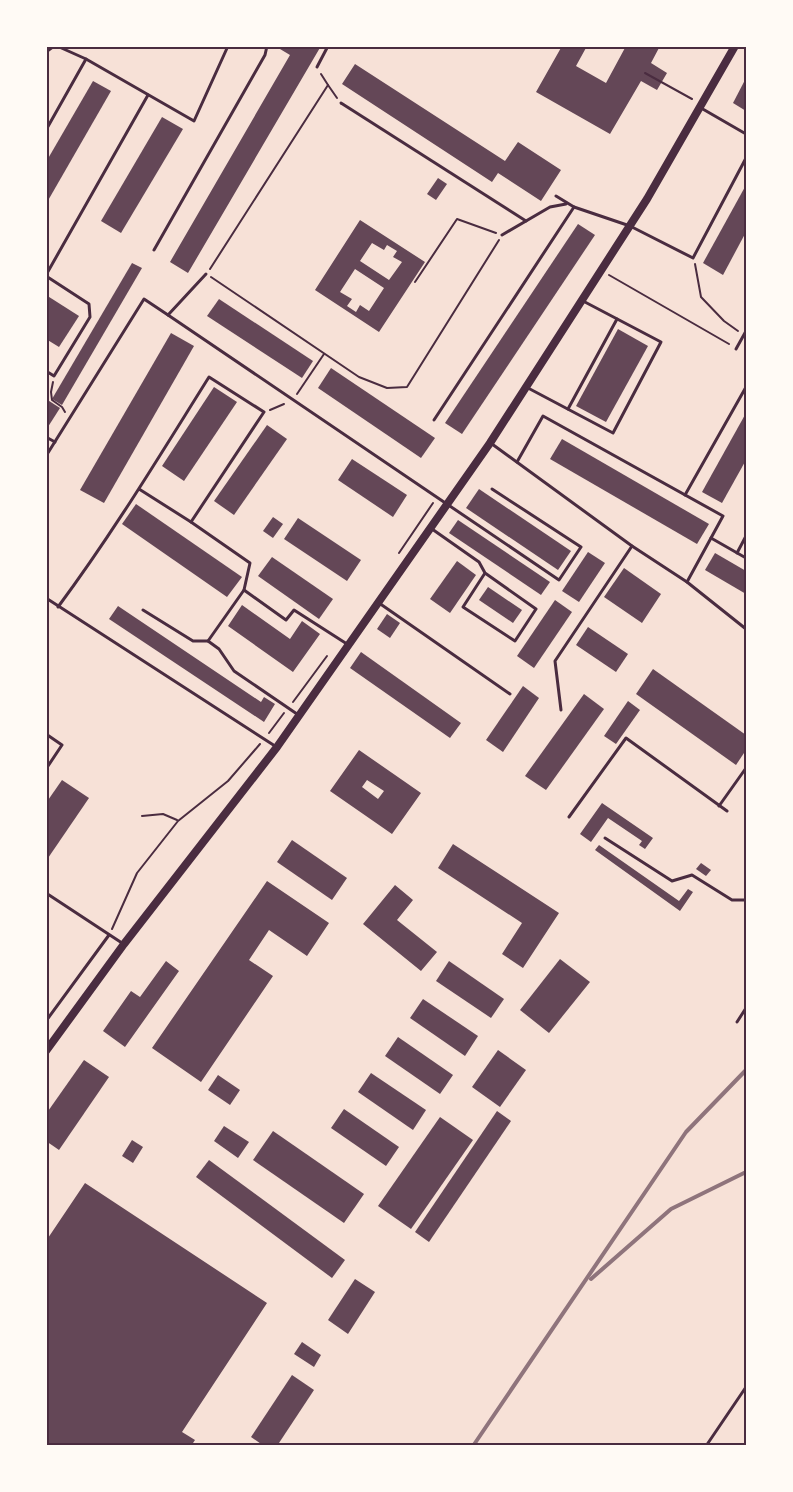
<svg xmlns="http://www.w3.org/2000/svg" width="793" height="1492" font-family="'DejaVu Sans',sans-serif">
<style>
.building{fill:#644757;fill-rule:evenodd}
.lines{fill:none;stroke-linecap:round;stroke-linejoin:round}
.path{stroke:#4a2c40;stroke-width:2}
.service{stroke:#4a2c40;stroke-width:3}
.tertiary{stroke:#4a2c40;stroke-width:8}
.rail{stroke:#8f747c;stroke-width:4}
.neatline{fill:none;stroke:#4a2c40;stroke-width:2}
</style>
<rect width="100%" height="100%" fill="#f7e1d7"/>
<g class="building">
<path d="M275,46H321L188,273L170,262L290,55Z"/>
<path d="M562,46H587L576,66L606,83L626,46H660L651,63L667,73L657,90L641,81L610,134L536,92Z"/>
<path d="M355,64L505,161L518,142L561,170L541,201L498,173L492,182L342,84Z"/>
<path d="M746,78V111L733,103Z"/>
<path d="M93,81L111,91L46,204V162Z"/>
<path d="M162,117L183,129L121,233L101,221Z"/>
<path d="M438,178L447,184L436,200L427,194Z"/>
<path d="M746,185V232L723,275L703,263Z"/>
<path d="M360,220L425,262L379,332L315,290ZM372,243L384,250L387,245L397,251L393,257L402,262L389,280L360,261ZM355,269L384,288L369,311L360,305L356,312L347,306L352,299L340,292Z"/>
<path d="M578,224L595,235L462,434L445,423Z"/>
<path d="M132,263L142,268L62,405L52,399Z"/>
<path d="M46,295L79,316L59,347L46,339Z"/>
<path d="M219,299L313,361L302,378L207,316Z"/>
<path d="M618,329L648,346L606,422L576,406Z"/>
<path d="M171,333L194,346L104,503L80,490Z"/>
<path d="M331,368L435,438L421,458L318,388Z"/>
<path d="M214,387L237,402L184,481L162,466Z"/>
<path d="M46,399L60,408L46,430Z"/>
<path d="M746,413V460L722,503L702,492Z"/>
<path d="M267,425L287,439L234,515L214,501Z"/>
<path d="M562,439L709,524L697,544L550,459Z"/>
<path d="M352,459L407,495L393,517L338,480Z"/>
<path d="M479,489L571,551L558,570L466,508Z"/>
<path d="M136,504L242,577L227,597L122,524Z"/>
<path d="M273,517L283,524L273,538L263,531Z"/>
<path d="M298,518L361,560L347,581L284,539Z"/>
<path d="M458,520L550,582L541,595L449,533Z"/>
<path d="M588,552L605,563L579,602L562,591Z"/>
<path d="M715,553L746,571V594L705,570Z"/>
<path d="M272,557L333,599L319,619L258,576Z"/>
<path d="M457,561L476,575L450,613L430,599Z"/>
<path d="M624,568L661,594L642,623L604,597Z"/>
<path d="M488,587L522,610L513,623L479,600Z"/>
<path d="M555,600L572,612L534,668L517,656Z"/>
<path d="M242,605L290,639L302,621L320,634L293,672L228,626Z"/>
<path d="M118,606L261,702L264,697L275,704L264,722L109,619Z"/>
<path d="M387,614L400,623L390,638L377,629Z"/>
<path d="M588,627L628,654L616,672L576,645Z"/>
<path d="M361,652L461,723L450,738L350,668Z"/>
<path d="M653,669L746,735V750L736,765L636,694Z"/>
<path d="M523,686L539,698L503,752L486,740Z"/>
<path d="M584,694L604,709L546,790L525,776Z"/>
<path d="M628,701L640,710L616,744L604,736Z"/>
<path d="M359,750L421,793L392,834L330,791ZM367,780L384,791L378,799L362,787Z"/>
<path d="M62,780L89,798L46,861V803Z"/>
<path d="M602,803L653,838L645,849L639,845L642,841L608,818L591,842L580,834Z"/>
<path d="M292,840L347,878L332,900L277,862Z"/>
<path d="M453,844L559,913L523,968L502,954L522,923L438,868Z"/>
<path d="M599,845L679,901L688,889L693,892L680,911L595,850Z"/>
<path d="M701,863L711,870L706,876L696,869Z"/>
<path d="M267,881L329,923L307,956L269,930L249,960L273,976L201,1082L152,1048Z"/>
<path d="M395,885L413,900L397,920L437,952L421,971L363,924Z"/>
<path d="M560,959L590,982L549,1033L520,1010Z"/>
<path d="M166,961L179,971L125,1047L103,1031L131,991L140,997Z"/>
<path d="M449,961L504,999L491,1018L436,981Z"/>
<path d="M423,999L478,1036L465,1056L410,1018Z"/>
<path d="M398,1037L453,1075L440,1094L385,1056Z"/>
<path d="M498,1050L526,1070L500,1107L472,1087Z"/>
<path d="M84,1060L109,1077L59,1150L46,1141V1114Z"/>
<path d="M371,1073L426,1110L413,1130L358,1092Z"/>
<path d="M218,1075L240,1090L230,1105L208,1090Z"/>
<path d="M344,1109L399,1147L386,1166L331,1128Z"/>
<path d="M497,1111L511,1121L429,1242L415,1232Z"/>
<path d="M440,1117L473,1140L411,1229L378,1206Z"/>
<path d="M224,1126L249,1142L238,1158L214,1141Z"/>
<path d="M273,1131L364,1194L344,1223L253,1160Z"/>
<path d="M132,1140L143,1147L133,1163L122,1156Z"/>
<path d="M209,1160L345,1260L332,1278L196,1177Z"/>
<path d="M85,1183L267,1303L182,1432L195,1440L191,1446H46V1241Z"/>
<path d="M355,1279L375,1292L348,1334L328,1320Z"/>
<path d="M302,1342L321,1355L314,1367L294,1354Z"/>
<path d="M292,1375L314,1390L277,1446H264L251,1437Z"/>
</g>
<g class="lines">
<g class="path">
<path d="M645,73L692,99"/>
<path d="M328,85L337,98"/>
<path d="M695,264L701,297L724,321L738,331"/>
<path d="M210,269L328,85L321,74"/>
<path d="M609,275L729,344"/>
<path d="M211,277L359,377L387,388L407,387L499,240"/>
<path d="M415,282L457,219L496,233"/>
<path d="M53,382L51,392L52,400L62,407L65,412"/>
<path d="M297,394L324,354"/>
<path d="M270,410L284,404"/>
<path d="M399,553L433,503"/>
<path d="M293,702L327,656"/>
<path d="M269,733L284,713"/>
<path d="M142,816L163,814L177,820"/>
<path d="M112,929L137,873L178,821L228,781L260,744"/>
</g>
<g class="service">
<path d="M57,46L86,59L194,121L228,46"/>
<path d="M46,52L54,46"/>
<path d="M317,67L328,46"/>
<path d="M341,103L526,221"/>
<path d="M701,108L746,134"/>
<path d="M46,130L86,59"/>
<path d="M556,196L574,207L630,226L693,258L746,158"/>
<path d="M502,235L550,207L566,204"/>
<path d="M154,250L265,55L267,46"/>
<path d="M46,275L148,95"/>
<path d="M46,276L89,304L90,317L54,376L46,371"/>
<path d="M168,315L559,580L581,547L492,489"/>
<path d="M736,349L746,331"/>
<path d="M528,388L613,433L661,342L583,301"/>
<path d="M568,409L617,319"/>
<path d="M434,420L574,207"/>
<path d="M46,437L55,442"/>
<path d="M492,444L632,546L687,582L746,629"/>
<path d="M46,456L144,299L168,315L206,274"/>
<path d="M517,462L543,416L723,516L687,582"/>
<path d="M685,495L746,387"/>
<path d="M191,522L250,563L244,590"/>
<path d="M432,529L479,562L485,573L536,609L515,641L463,607L485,573"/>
<path d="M711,538L746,558"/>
<path d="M737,553L746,536"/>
<path d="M46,598L275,746"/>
<path d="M379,603L510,694"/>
<path d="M58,607C113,533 160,455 209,377L264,412L191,522L139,489"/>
<path d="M143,610L193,641H208L219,649L234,671L297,714"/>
<path d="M208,641L244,590L286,620L294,610L347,644"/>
<path d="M561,710L555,661L632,546"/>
<path d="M46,734L62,745L46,769"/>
<path d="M719,806L746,768"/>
<path d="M569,817L626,738L727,811"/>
<path d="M605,838L672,881L692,875L732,900H746"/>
<path d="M46,893L122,943"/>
<path d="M46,1021L109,935"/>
<path d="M737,1022L746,1008"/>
<path d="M706,1446L746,1387"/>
</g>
<path class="tertiary" d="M46,1051L124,944L277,747L490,443L647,199L735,46"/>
<g class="rail">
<path d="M591,1279L671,1209L746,1172"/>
<path d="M473,1446L686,1132L746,1070"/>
</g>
</g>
<rect width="793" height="1492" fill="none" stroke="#fffaf5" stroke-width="96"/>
<rect x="48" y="48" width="697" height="1396" class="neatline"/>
</svg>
